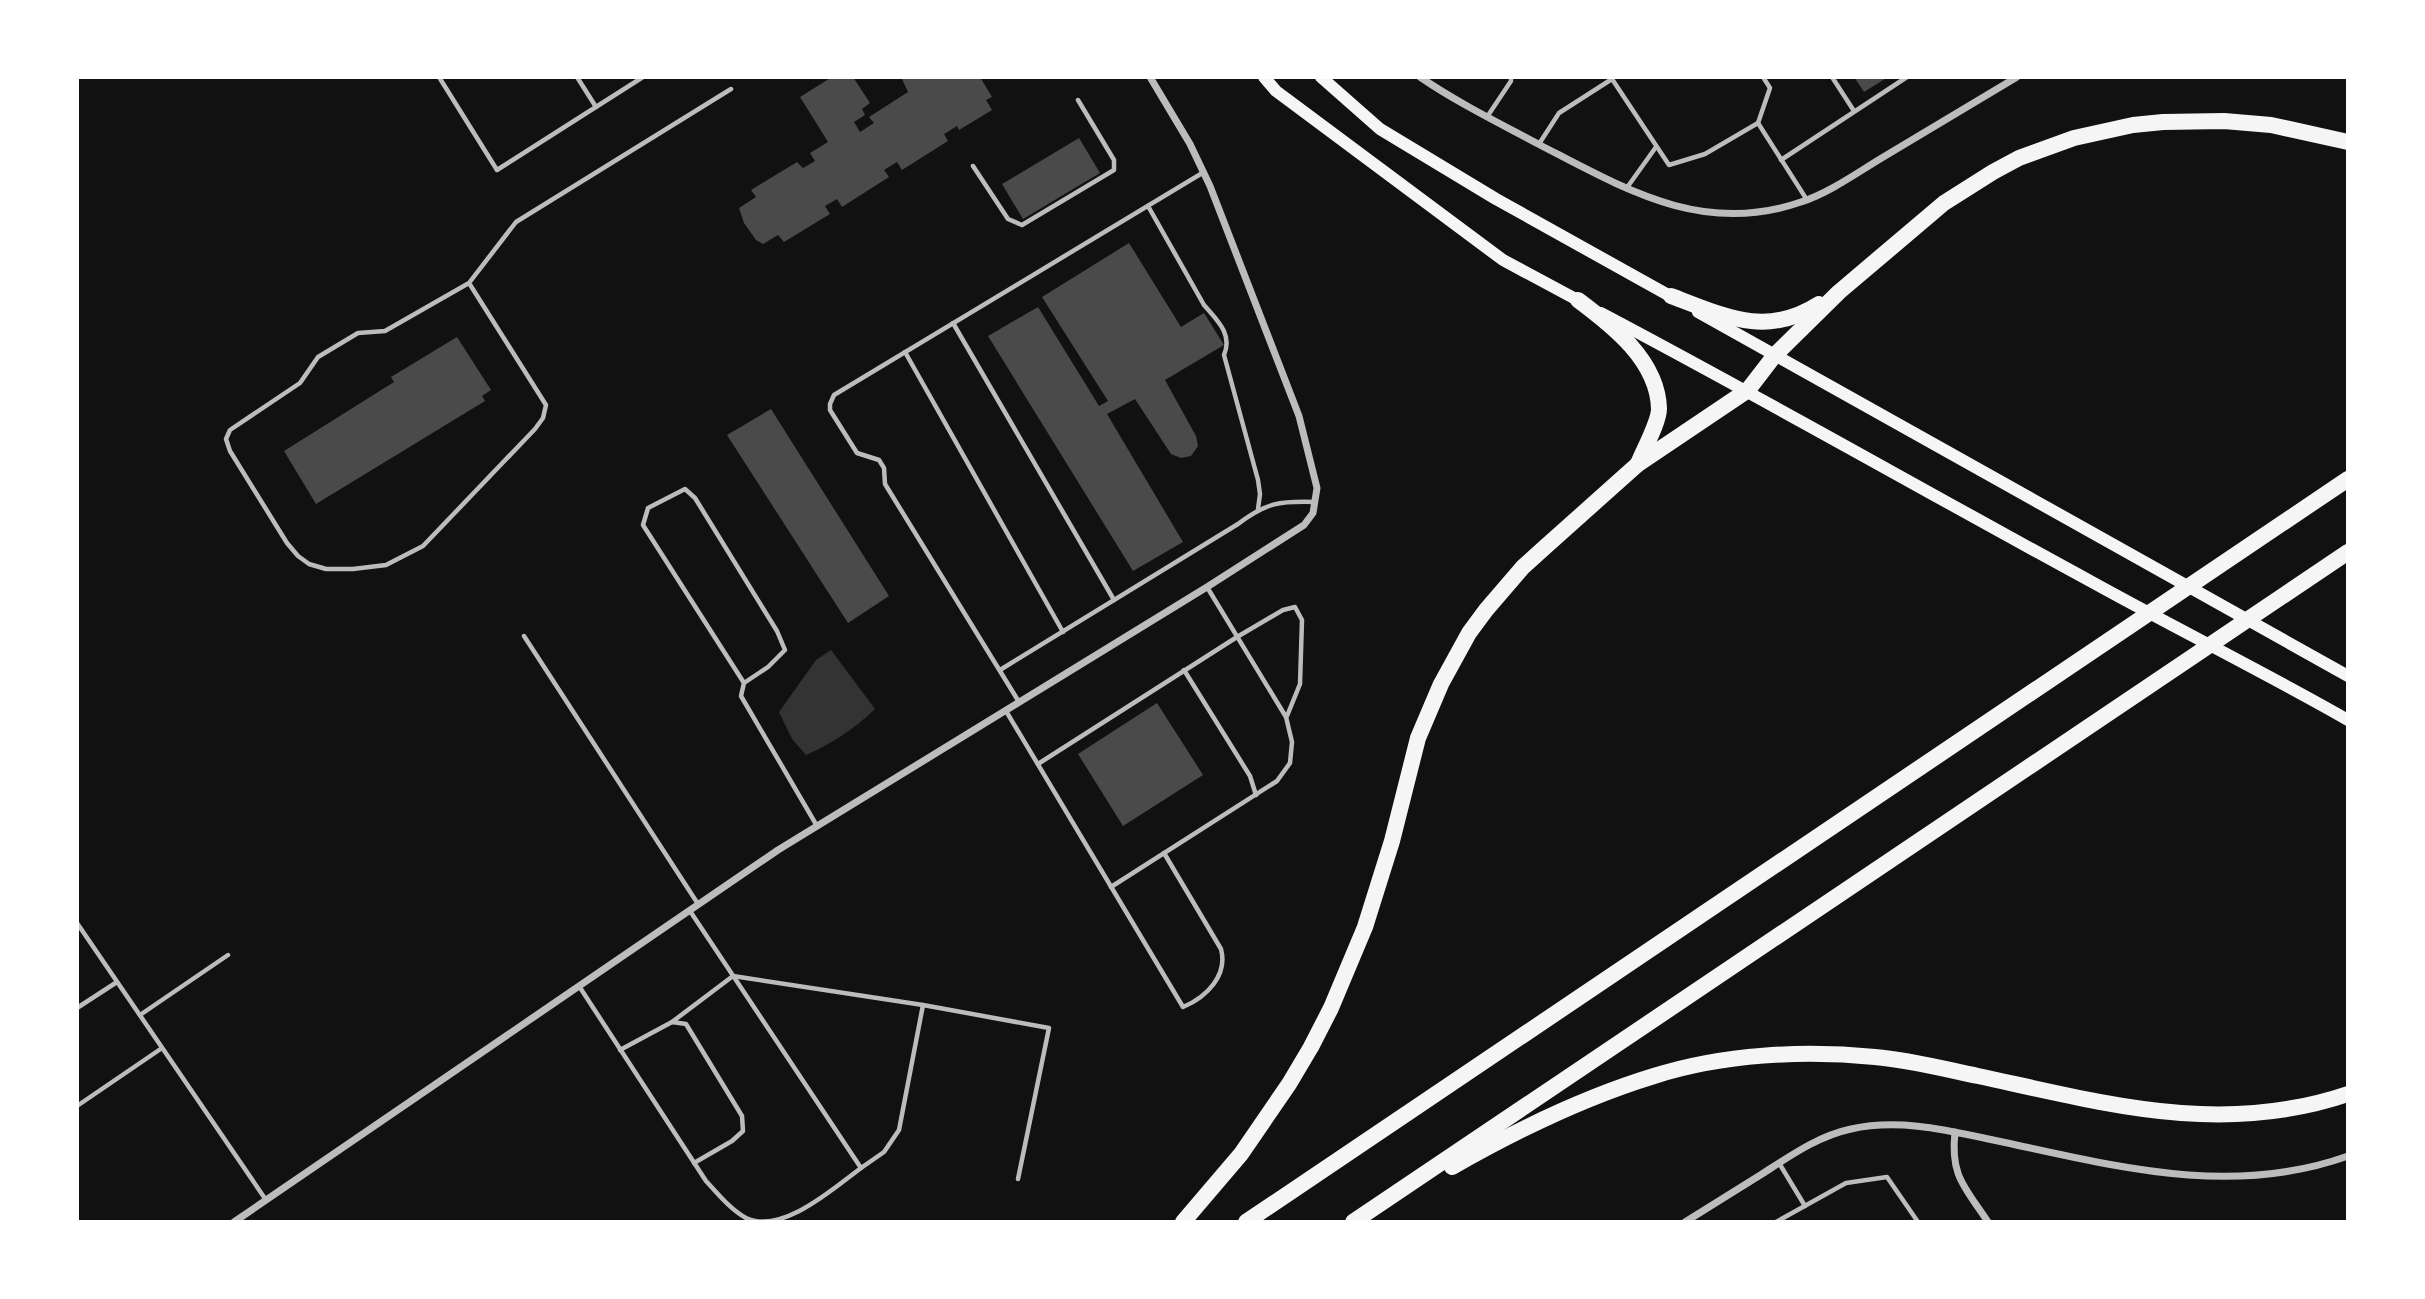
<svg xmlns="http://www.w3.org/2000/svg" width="2425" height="1299" font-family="Bitter,serif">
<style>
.water{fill:#333}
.building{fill:#4a4a4a}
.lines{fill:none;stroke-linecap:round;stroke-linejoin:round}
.service{stroke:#bcbcbc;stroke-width:4.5}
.minor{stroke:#bcbcbc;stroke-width:7}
.primary{stroke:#f5f5f5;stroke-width:12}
.motorway{stroke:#f5f5f5;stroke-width:16}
</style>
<rect width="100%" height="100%" fill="#111"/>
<path class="water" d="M831,650L875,709C854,729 833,743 806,755L792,739L779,712L816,660Z"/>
<g class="building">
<path d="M832,77H853L870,103L862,109L865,115L854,122L860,132L874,123L869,117L908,92L901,77H980L992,97L986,100L992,110L959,130L957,126L944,134L948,141L902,170L897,162L884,170L889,177L842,207L837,199L825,206L830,214L784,242L778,235L763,244L756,240L744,223L739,208L756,197L751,190L797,162L803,168L815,161L810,153L828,142L800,97Z"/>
<path d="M1854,77H1888L1864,92Z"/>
<path d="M1079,138L1100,173L1023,219L1002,184Z"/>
<path d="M1129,243L1181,327L1204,313L1224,345L1165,380L1196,436L1198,446L1191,456L1181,458L1171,454L1135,399L1107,414L1183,542L1133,571L988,336L1038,307L1099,406L1108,401L1042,297Z"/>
<path d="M457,337L491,390L482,396L485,401L316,504L284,451L394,382L391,377Z"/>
<path d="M771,409L889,596L848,623L727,435Z"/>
<path d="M1157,703L1203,775L1123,826L1078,754Z"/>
</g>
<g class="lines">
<g class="service">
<path d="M439,77L497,170L643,77"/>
<path d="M577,77L596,107"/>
<path d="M1832,77L1854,111"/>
<path d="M1487,117L1511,81V77"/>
<path d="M1758,123L1770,88L1763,77"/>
<path d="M1539,144L1559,113L1612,79L1669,165L1705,154L1758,123L1807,200"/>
<path d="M1781,160L1907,77"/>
<path d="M973,166L1008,219L1022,225L1114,170V160L1078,100"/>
<path d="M1626,189L1656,147"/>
<path d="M1148,206L1204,305C1217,320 1233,334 1224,355L1258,480L1260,494L1258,509"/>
<path d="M469,283L546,405L543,418L535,429L423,546L386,565L353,569H326L309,564L298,556L287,543L230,451L226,439L230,430L300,383L318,357L358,333L385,331L469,283L516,222L731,89"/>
<path d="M953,323L1114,600"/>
<path d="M905,352L1063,632"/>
<path d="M524,636L698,904"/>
<path d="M1000,670L1238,524C1267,502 1280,501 1315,502"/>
<path d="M1184,670L1250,776L1256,795"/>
<path d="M744,683L643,525L648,508L685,489L695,498L777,631L785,650L768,667L744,683L741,696L817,826"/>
<path d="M1019,702L885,484L884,468L879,460L857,453L830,410V404L834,395L1204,172"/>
<path d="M1006,711L1183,1007C1207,997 1228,975 1221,949L1164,853"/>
<path d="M1038,764L1237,637L1283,610L1295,607L1302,620L1300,684L1287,716"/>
<path d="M1111,887L1277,781L1290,763L1292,742L1286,717L1207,587"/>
<path d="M690,911L861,1168L884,1152L899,1130L923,1005"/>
<path d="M77,923L266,1200"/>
<path d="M579,986L706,1181C718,1194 731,1210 746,1218C782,1235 834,1188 861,1168"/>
<path d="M77,1008L117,982"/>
<path d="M140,1015L228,955"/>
<path d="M672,1022L733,976L923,1005L1049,1028L1018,1179"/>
<path d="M620,1050L672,1022L686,1024L742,1116L743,1131L732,1141L694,1163"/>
<path d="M77,1106L162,1048"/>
<path d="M1779,1163L1805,1206"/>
<path d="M1776,1222L1846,1183L1887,1177L1918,1222"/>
</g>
<g class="minor">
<path d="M1420,77C1458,103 1499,123 1540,145C1625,189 1703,236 1801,202C1831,192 1858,172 1885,156C1929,130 1973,103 2017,77"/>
<path d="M1955,1132C1950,1176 1965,1187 1988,1222"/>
<path d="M234,1222L778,850L1207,587L1304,525L1313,513L1317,488L1299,416L1210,186L1190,144L1150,77"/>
<path d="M1685,1222C1711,1206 1736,1190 1762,1174C1790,1156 1818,1136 1851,1129C1900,1118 1950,1131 1998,1141C2115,1166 2231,1198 2348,1156"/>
</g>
<g class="primary">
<path d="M1264,77L1276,91L1503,260L1585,304"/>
<path d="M1321,77L1380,129L1496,199L1679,301"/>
<path d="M1698,312L2348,676"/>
<path d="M1601,313C1766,400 1928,493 2092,582C2177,629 2264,672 2348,720"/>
</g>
<g class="motorway">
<path d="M1671,296C1724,316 1766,338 1819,304"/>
<path d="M1578,300C1613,326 1658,361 1659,409C1659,422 1643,451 1638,464"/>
<path d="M1452,1167C1515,1131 1585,1097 1654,1076C1723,1054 1803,1050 1875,1057C1910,1060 1944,1069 1978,1076C2104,1103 2221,1137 2348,1094"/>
<path d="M1183,1222L1241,1154L1289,1084L1311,1047L1331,1008L1365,927L1392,841L1418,738L1441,684L1469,633L1486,610L1523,567L1544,548L1638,464L1748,390L1775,355L1839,292L1944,203L1993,172L2019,158L2074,138L2133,125L2163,122L2224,121L2271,125L2348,142"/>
<path d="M1246,1222L2348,479"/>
<path d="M1353,1222L2348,552"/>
</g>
</g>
<rect width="2425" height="1299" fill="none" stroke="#ffffff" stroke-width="158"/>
</svg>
